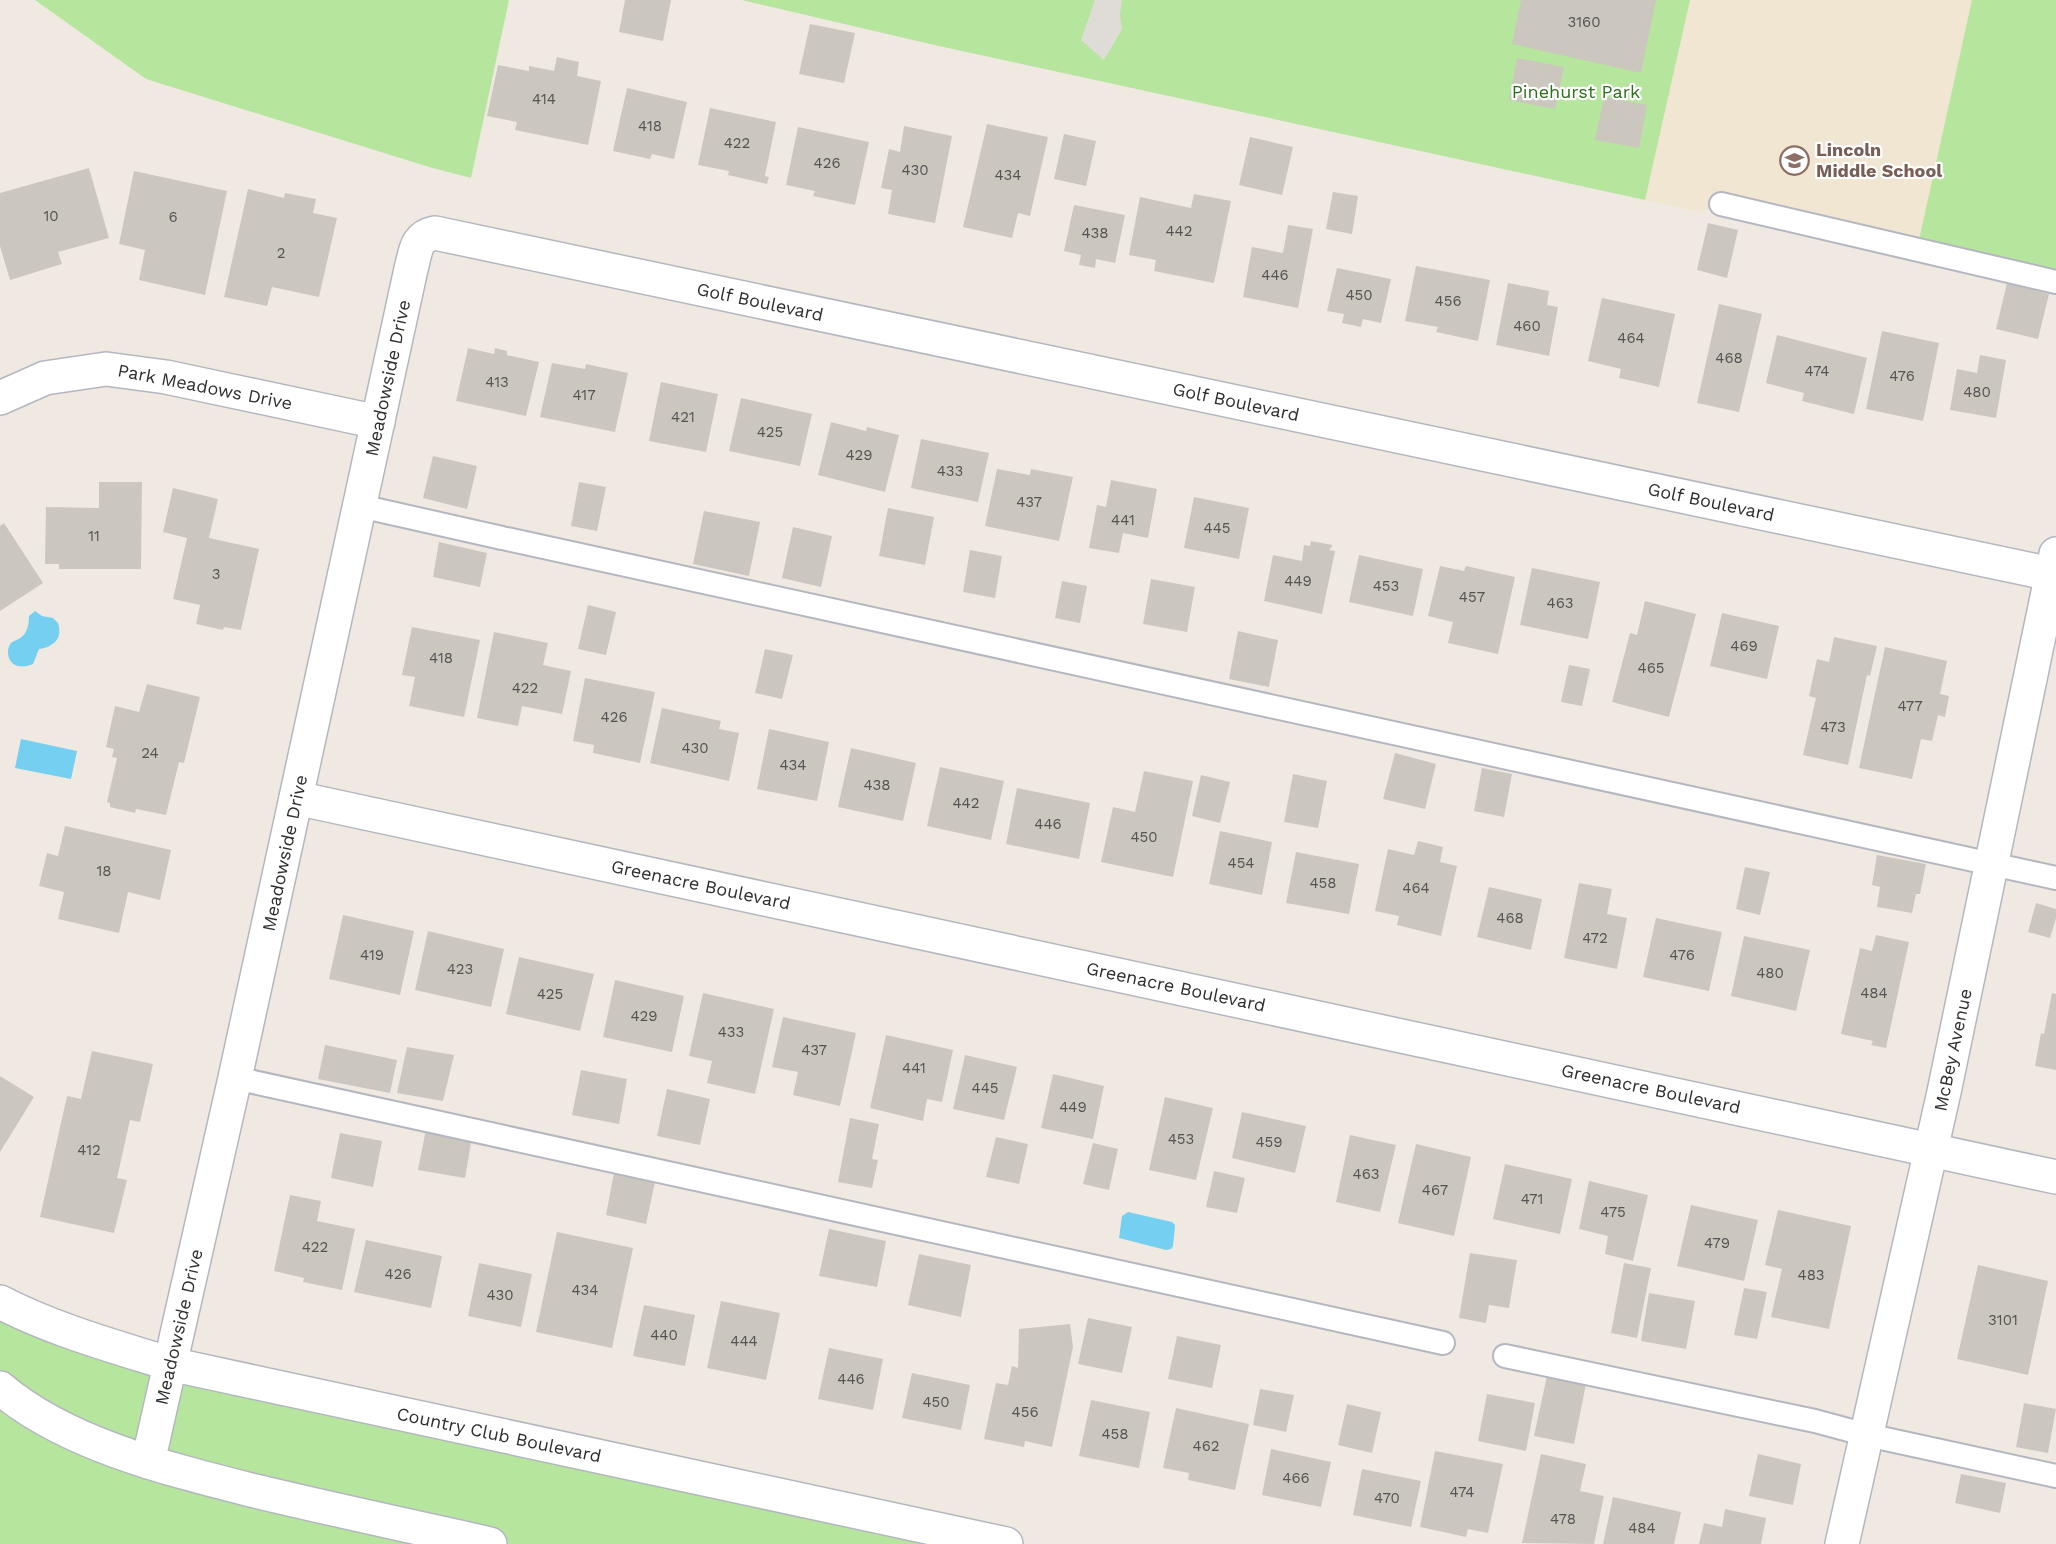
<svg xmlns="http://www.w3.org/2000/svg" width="2056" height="1544" font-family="'Work Sans',sans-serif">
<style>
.education{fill:#f0e6d1}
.green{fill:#b6e59e}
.plaza{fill:#dfdcd8}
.water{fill:#75cff0}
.building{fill:#cbc7bf}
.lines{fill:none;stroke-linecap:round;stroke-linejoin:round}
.lane-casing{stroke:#b4b7c1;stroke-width:26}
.street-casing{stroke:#b4b7c1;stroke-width:36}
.lane{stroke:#fff;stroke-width:22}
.street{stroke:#fff;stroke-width:33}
.labels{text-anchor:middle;stroke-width:4.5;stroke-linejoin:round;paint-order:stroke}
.number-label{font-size:15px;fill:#555452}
.park-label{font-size:18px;fill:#2c6e1b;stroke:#fff}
.education-label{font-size:18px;font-weight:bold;fill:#785e54;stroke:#fff;text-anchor:start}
.street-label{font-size:18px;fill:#2e2e2e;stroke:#fff}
</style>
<rect width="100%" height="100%" fill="#efe9e1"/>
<path class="education" d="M1690,0H1972L1919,240L1721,204L1700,212L1645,200Z"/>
<g class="green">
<path d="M35,0H509L471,178L429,167L146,79Z"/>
<path d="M742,0H1690L1645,200L930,44Z"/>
<path d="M1972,0H2056V281L1919,240Z"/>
<path d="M0,1302L23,1315L1006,1544H0Z"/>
</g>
<path class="plaza" d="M1095,0H1122L1120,15L1122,29L1104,60L1081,40Z"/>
<g class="water">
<path d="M35,611L42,616L53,618L58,623C63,638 54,647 39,649L33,664C22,669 8,667 8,652C8,649 9,645 11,643C13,641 18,640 20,638C27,634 29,625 29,616Z"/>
<path d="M21,739L77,751L71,779L15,768Z"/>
<path d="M1128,1212L1172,1222L1175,1225L1173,1246L1171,1249L1166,1250L1119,1238L1122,1216Z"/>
</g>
<g class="building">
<path d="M625,0H671L663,41L619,32Z"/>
<path d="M1521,0H1656L1641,73L1512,44Z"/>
<path d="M810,24L855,33L844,83L799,74Z"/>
<path d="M557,57L579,62L577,76L601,81L588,145L515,130L517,122L487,116L498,65L529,71V66L554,71Z"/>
<path d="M1517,58L1564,67L1555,109L1509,100Z"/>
<path d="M627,88L687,102L674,159L652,154L650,159L613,151Z"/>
<path d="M1604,97L1647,105L1639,148L1595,140Z"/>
<path d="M710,108L776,122L765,176L769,177L767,184L728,175L729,171L698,165Z"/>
<path d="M987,124L1048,137L1030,216L1018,213L1012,238L963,227Z"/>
<path d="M904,126L952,136L935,223L888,214L892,190L881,188L889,149L900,152Z"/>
<path d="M798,127L869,142L855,205L813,196L815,191L786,185Z"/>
<path d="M1064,134L1096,141L1086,186L1054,179Z"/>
<path d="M1250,137L1293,147L1282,195L1239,185Z"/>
<path d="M89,168L109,238L58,252L62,264L10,280L0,246V193Z"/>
<path d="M134,171L227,191L205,295L139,280L145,250L119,244Z"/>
<path d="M248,189L284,198L285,193L316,199L313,213L337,218L319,297L272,287L267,306L224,297Z"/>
<path d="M1333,192L1358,196L1352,234L1326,229Z"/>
<path d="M1194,194L1231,201L1214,283L1154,271L1156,260L1129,255L1140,197L1191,208Z"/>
<path d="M1074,205L1125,215L1115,263L1096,259L1095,268L1079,265L1081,255L1064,251Z"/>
<path d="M1708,223L1738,230L1727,278L1697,270Z"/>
<path d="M1288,225L1313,229L1298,308L1243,297L1252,247L1283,253Z"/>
<path d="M1416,266L1490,280L1478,341L1436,332L1438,327L1405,321Z"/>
<path d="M1337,268L1391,279L1381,323L1363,319L1361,327L1342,323L1344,314L1327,311Z"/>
<path d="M1508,283L1549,291L1547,305L1558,307L1549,356L1496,345Z"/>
<path d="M2007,283L2049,294L2038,339L1996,329Z"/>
<path d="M1602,298L1675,314L1659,387L1619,378L1621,369L1588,361Z"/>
<path d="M1719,304L1762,314L1739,412L1697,403Z"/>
<path d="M1882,331L1939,343L1923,421L1866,409Z"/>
<path d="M1777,335L1867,358L1854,414L1802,401L1804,393L1766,383Z"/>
<path d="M468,348L494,354L495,348L507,351V355L539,362L526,416L456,401Z"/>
<path d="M1980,355L2006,360L1996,418L1950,410L1957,369L1977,373Z"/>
<path d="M552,363L585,369L586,364L628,373L615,432L540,417Z"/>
<path d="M661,382L718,394L706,452L649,441Z"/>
<path d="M741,398L812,414L800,466L729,451Z"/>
<path d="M831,422L866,431L867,427L899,435L885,492L818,475Z"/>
<path d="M921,439L989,453L978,502L911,488Z"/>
<path d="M433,456L477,466L467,509L423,498Z"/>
<path d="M997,469L1030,475L1031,469L1073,477L1059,541L985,526Z"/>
<path d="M1111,480L1157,489L1148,538L1123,533L1119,553L1089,548L1097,505L1106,507Z"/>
<path d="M99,482H142L141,569H59V564H45L46,507L99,508Z"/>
<path d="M579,482L606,487L597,531L571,526Z"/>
<path d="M173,488L218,499L209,538L259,549L241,630L224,627L223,630L196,624L200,605L173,599L187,538L163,532Z"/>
<path d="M1194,497L1249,508L1239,559L1184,548Z"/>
<path d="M888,508L934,517L925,565L879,556Z"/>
<path d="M704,511L760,522L749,576L693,564Z"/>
<path d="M4,523L43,583L0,611V526Z"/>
<path d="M793,527L832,536L821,587L782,578Z"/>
<path d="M1311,541L1333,545L1329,550L1335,551L1322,614L1264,601L1273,555L1302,561L1304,545L1310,546Z"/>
<path d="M439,542L487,553L480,587L433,577Z"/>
<path d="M970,550L1002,556L995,598L963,592Z"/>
<path d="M1359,555L1423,569L1413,616L1349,602Z"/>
<path d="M1440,566L1464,571L1466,566L1515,577L1498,654L1448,643L1453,622L1428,616Z"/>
<path d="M1532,568L1600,582L1588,639L1520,625Z"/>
<path d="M1151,579L1195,587L1187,632L1143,624Z"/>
<path d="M1062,581L1087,586L1080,623L1055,618Z"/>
<path d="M1645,601L1696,614L1669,717L1612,702L1630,633L1637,635Z"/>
<path d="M588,605L616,612L606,655L578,649Z"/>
<path d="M1722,613L1779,626L1767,679L1710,666Z"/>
<path d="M412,627L480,640L464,717L409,706L415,677L402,675Z"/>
<path d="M1238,631L1278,640L1269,687L1229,679Z"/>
<path d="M494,632L548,643L543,665L571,671L562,714L522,706L518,726L477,718Z"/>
<path d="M1834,637L1877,646L1870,676L1867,675L1848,765L1803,755L1816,698L1809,696L1817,659L1829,662Z"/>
<path d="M1885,647L1947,661L1940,694L1949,696L1945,717L1938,715L1932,741L1921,739L1912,779L1859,768Z"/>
<path d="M765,649L793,655L782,699L755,693Z"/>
<path d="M1569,665L1590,669L1582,706L1561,702Z"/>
<path d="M585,678L655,692L640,763L593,753L594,745L573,741Z"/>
<path d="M147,684L200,697L184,763L179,762L166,815L136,809L135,813L110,807V803L107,802L117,758L112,757L114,749L106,747L115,706L139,712Z"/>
<path d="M662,708L721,721L719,729L739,733L729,781L650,763Z"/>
<path d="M769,729L829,742L817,801L757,789Z"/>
<path d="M851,748L916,763L903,821L838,807Z"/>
<path d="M1395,753L1436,764L1425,809L1383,799Z"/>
<path d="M940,767L1004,781L991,840L927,826Z"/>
<path d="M1482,768L1512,774L1504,817L1474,811Z"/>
<path d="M1144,771L1193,781L1173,877L1101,862L1113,807L1135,812Z"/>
<path d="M1293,774L1327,781L1318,828L1284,822Z"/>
<path d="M1201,775L1230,782L1220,823L1192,816Z"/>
<path d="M1017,788L1090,803L1079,859L1006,844Z"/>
<path d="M65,826L171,850L160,900L128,892L119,933L58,919L64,892L39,886L47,853L58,856Z"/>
<path d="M1220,831L1272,842L1262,895L1209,884Z"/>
<path d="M1418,841L1443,847L1440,862L1457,866L1441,936L1397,925L1399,916L1375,911L1388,849L1414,855Z"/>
<path d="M1296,852L1359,864L1349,914L1286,903Z"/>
<path d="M1877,855L1926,864L1920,894H1916L1912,913L1877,907L1880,887L1872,885Z"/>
<path d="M1745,867L1770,872L1760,915L1736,909Z"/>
<path d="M1579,883L1612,889L1607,914L1627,918L1617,969L1564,958Z"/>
<path d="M1489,887L1542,899L1531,950L1477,937Z"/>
<path d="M2036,903L2056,909V918L2050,938L2028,932Z"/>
<path d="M343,915L414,931L400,995L329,979Z"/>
<path d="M1656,918L1722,932L1709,991L1643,977Z"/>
<path d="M428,931L504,949L491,1007L415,990Z"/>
<path d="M1876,935L1909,942L1886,1048L1871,1045L1873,1041L1841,1034L1860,948L1872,951Z"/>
<path d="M1744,936L1810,950L1796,1011L1731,996Z"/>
<path d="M519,957L594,974L580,1031L506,1014Z"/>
<path d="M615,980L684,996L672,1052L603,1037Z"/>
<path d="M703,993L774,1009L755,1094L707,1083L712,1061L689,1056Z"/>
<path d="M2052,993L2056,994V1070L2035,1066L2041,1033L2044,1034Z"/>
<path d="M783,1017L856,1033L840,1106L793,1095L798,1072L772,1067Z"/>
<path d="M886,1035L953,1050L942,1102L927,1099L923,1121L870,1108Z"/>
<path d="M325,1045L397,1060L390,1093L318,1079Z"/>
<path d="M407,1047L454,1055L443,1101L397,1093Z"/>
<path d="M92,1051L153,1064L140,1122L130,1120L117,1178L127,1180L114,1233L40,1217L67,1096L81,1099Z"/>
<path d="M965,1055L1017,1067L1004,1120L953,1109Z"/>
<path d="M581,1070L627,1079L619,1124L572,1115Z"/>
<path d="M1053,1074L1104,1086L1093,1139L1041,1128Z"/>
<path d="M0,1076L34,1097L0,1152Z"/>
<path d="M667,1089L710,1099L700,1145L657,1136Z"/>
<path d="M1165,1097L1213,1108L1196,1180L1149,1170Z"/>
<path d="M1242,1112L1306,1126L1295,1173L1232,1158Z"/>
<path d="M850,1118L879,1124L872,1159L878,1160L872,1188L838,1182Z"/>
<path d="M426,1129L472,1137L465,1178L418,1170Z"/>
<path d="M340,1133L382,1141L373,1187L331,1178Z"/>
<path d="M1350,1135L1396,1145L1380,1212L1336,1202Z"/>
<path d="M996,1137L1028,1144L1019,1184L986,1177Z"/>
<path d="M1093,1143L1118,1149L1109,1190L1083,1184Z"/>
<path d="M1416,1144L1471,1157L1454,1236L1398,1223Z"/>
<path d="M1505,1164L1572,1179L1560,1234L1493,1219Z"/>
<path d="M1214,1171L1245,1178L1237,1213L1206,1207Z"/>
<path d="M614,1173L655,1182L646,1224L606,1215Z"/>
<path d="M1589,1181L1648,1195L1633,1261L1605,1254L1608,1236L1579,1229Z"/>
<path d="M290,1195L321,1201L317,1221L355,1229L342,1290L303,1282L304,1278L274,1271Z"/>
<path d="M1691,1205L1758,1220L1744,1281L1677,1266Z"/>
<path d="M1778,1210L1851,1226L1829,1329L1771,1317L1782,1269L1765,1265Z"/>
<path d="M829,1229L886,1241L877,1287L819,1276Z"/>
<path d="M557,1232L633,1248L612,1348L536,1332Z"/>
<path d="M366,1240L442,1256L431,1308L354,1292Z"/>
<path d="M1470,1253L1517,1260L1509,1308L1489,1305L1486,1323L1459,1318Z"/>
<path d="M919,1254L971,1265L961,1317L908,1305Z"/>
<path d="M479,1263L532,1274L521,1327L468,1316Z"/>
<path d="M1624,1263L1651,1268L1637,1338L1611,1333Z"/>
<path d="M1978,1265L2048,1281L2028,1375L1957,1359Z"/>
<path d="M1744,1288L1767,1292L1757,1339L1734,1335Z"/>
<path d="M1649,1293L1695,1301L1686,1349L1641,1341Z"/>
<path d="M721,1301L780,1313L766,1380L707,1368Z"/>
<path d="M644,1305L695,1315L685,1366L633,1356Z"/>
<path d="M1088,1318L1132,1327L1122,1373L1078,1364Z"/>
<path d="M1070,1324L1073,1347L1052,1447L1025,1441L1024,1447L984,1439L996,1383L1008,1385L1012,1366L1018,1368L1019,1329Z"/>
<path d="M1177,1336L1221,1345L1212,1388L1168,1379Z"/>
<path d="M829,1348L883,1359L873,1410L818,1399Z"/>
<path d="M912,1373L970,1385L961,1430L902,1418Z"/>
<path d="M1547,1376L1586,1384L1574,1444L1534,1436Z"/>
<path d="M1260,1389L1294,1395L1286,1432L1253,1425Z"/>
<path d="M1487,1394L1535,1403L1526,1451L1478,1441Z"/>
<path d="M1091,1400L1150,1412L1139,1468L1079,1456Z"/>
<path d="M2024,1403L2056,1409L2048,1453L2016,1447Z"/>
<path d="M1347,1404L1381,1412L1372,1453L1338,1445Z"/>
<path d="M1176,1408L1249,1424L1235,1490L1188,1480L1189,1473L1163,1468Z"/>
<path d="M1271,1449L1331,1462L1321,1507L1262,1495Z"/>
<path d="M1435,1451L1503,1464L1488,1533L1468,1529L1466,1537L1420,1527Z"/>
<path d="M1541,1454L1586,1464L1580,1491L1604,1496L1594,1544L1522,1543Z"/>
<path d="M1758,1454L1801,1464L1793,1505L1749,1496Z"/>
<path d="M1362,1469L1421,1481L1411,1527L1353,1515Z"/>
<path d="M1961,1474L2006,1483L2000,1513L1955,1503Z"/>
<path d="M1613,1497L1681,1512L1674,1544H1603Z"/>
<path d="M1725,1509L1766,1518L1761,1544H1699L1704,1523L1722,1527Z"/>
</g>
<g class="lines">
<defs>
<g id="lane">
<path d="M1721,204L2056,282"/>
<path d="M360,506L502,538"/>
<path d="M507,539L2056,878"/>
<path d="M235,1078L1443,1343"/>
<path d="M1505,1356L1815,1421L1867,1435L2056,1476"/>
</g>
<g id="street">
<path d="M0,398L45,378L106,369L166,377L378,422"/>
<path d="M296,798L2056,1177"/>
<path d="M0,1302C54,1330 113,1346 170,1364L1006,1544"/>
<path d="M0,1388C66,1444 168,1469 251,1490C330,1509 410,1526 490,1544"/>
<path d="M148,1462L235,1078L411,269C416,251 415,237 435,233L2056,575"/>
<path d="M1842,1544L1944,1092L2056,554"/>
</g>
</defs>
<use href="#lane" class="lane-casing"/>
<use href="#street" class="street-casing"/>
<use href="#lane" class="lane"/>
<use href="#street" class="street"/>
</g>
<defs>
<symbol id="school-ring" viewBox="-11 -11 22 22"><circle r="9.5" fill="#fff" stroke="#8d6e63" stroke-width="1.5"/><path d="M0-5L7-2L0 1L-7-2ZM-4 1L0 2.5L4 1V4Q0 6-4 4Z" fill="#8d6e63"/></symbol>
</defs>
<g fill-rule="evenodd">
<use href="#school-ring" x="1778" y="144" width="33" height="33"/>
</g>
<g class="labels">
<g class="number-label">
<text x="1584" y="27">3160</text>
<text x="544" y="104">414</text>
<text x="650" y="131">418</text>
<text x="737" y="148">422</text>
<text x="827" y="168">426</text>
<text x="915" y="175">430</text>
<text x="1008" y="180">434</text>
<text x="51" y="221">10</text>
<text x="173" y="222">6</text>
<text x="1179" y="236">442</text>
<text x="1095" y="238">438</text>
<text x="281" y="258">2</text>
<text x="1275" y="280">446</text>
<text x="1359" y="300">450</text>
<text x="1448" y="306">456</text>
<text x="1527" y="331">460</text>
<text x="1631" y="343">464</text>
<text x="1729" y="363">468</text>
<text x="1817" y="376">474</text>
<text x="1902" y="381">476</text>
<text x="497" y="387">413</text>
<text x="1977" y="397">480</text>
<text x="584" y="400">417</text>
<text x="683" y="422">421</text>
<text x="770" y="437">425</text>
<text x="859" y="460">429</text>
<text x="950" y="476">433</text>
<text x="1029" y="507">437</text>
<text x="1123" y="525">441</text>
<text x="1217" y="533">445</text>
<text x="94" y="541">11</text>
<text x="216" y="579">3</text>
<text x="1298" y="586">449</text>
<text x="1386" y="591">453</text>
<text x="1472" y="602">457</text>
<text x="1560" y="608">463</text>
<text x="1744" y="651">469</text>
<text x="441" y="663">418</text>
<text x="1651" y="673">465</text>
<text x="525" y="693">422</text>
<text x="1910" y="711">477</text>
<text x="614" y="722">426</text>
<text x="1833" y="732">473</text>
<text x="695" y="753">430</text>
<text x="150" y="758">24</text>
<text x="793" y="770">434</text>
<text x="877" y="790">438</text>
<text x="966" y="808">442</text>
<text x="1048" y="829">446</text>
<text x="1144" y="842">450</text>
<text x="1241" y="868">454</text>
<text x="104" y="876">18</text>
<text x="1323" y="888">458</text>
<text x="1416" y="893">464</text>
<text x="1510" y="923">468</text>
<text x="1595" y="943">472</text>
<text x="372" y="960">419</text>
<text x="1682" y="960">476</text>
<text x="460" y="974">423</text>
<text x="1770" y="978">480</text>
<text x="1874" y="998">484</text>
<text x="550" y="999">425</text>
<text x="644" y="1021">429</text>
<text x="731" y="1037">433</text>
<text x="814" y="1055">437</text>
<text x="914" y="1073">441</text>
<text x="985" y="1093">445</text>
<text x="1073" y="1112">449</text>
<text x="1181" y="1144">453</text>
<text x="1269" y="1147">459</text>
<text x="89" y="1155">412</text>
<text x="1366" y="1179">463</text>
<text x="1435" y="1195">467</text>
<text x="1532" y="1204">471</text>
<text x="1613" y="1217">475</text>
<text x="1717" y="1248">479</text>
<text x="315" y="1252">422</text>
<text x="398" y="1279">426</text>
<text x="1811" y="1280">483</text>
<text x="585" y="1295">434</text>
<text x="500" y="1300">430</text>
<text x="2003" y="1325">3101</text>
<text x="664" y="1340">440</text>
<text x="744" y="1346">444</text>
<text x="851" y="1384">446</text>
<text x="936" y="1407">450</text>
<text x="1025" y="1417">456</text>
<text x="1115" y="1439">458</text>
<text x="1206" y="1451">462</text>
<text x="1296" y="1483">466</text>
<text x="1462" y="1497">474</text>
<text x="1387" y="1503">470</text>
<text x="1563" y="1524">478</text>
<text x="1642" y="1533">484</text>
</g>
<g class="park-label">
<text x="1576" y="98">Pinehurst Park</text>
</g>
<g class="education-label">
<text x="1816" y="156">Lincoln<tspan x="1816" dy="21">Middle School</tspan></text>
</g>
<g class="street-label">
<text transform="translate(760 302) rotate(12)" y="6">Golf Boulevard</text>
<text transform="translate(388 378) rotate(-78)" y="6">Meadowside Drive</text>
<text transform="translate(205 387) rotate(11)" y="6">Park Meadows Drive</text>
<text transform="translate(1236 402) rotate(12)" y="6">Golf Boulevard</text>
<text transform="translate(1711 502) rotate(12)" y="6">Golf Boulevard</text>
<text transform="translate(285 853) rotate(-78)" y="6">Meadowside Drive</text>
<text transform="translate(701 885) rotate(12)" y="6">Greenacre Boulevard</text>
<text transform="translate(1176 987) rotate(12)" y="6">Greenacre Boulevard</text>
<text transform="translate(1953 1050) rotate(-78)" y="6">McBey Avenue</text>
<text transform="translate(1651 1089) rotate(12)" y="6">Greenacre Boulevard</text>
<text transform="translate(179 1327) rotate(-77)" y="6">Meadowside Drive</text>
<text transform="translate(499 1435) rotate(12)" y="6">Country Club Boulevard</text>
</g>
</g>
</svg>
